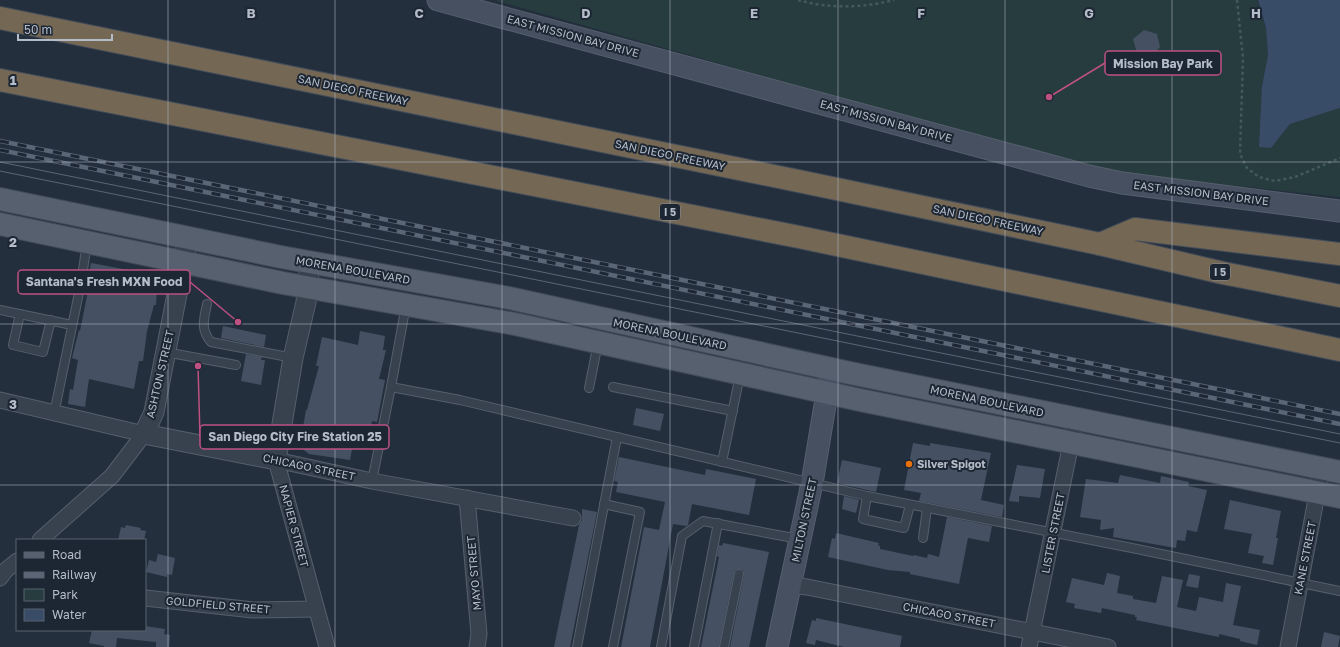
<svg xmlns="http://www.w3.org/2000/svg" width="1340" height="647" font-family="'Golos Text',sans-serif">
<style>
.green{fill:#263c3f}
.water{fill:#394c67}
.building{fill:#455162}
.lines{fill:none;stroke-linecap:round;stroke-linejoin:round}
.service-casing{stroke:#565f6c;stroke-width:10}
.minor-casing{stroke:#565f6c;stroke-width:17}
.tertiary-casing{stroke:#565f6c;stroke-width:21}
.secondary-casing{stroke:#565f6c;stroke-width:23}
.primary-casing{stroke:#414a57;stroke-width:24}
.motorway-casing{stroke:#434c59;stroke-width:24}
.path{stroke:#44595c;stroke-width:2.5;stroke-dasharray:3 3;stroke-linecap:butt}
.service{stroke:#38414e;stroke-width:8}
.minor{stroke:#38414e;stroke-width:15}
.tertiary{stroke:#38414e;stroke-width:19}
.secondary{stroke:#465061;stroke-width:21}
.primary{stroke:#56606e;stroke-width:22}
.motorway{stroke:#746855;stroke-width:22}
.tram{stroke:#5a6575;stroke-width:1}
.rail-casing{stroke:#5a6575;stroke-width:4.5}
.rail{stroke:#1d2633;stroke-width:3;stroke-dasharray:9;stroke-linecap:butt}
.grid{fill:none;stroke:#b4bcc9;stroke-width:1;stroke-opacity:0.55}
.food-dot{fill:#e8710a;stroke:#1d2633;stroke-width:1.5}
.labels{text-anchor:middle;stroke-width:4;stroke-linejoin:round;paint-order:stroke}
.shield{fill:#1d2633;stroke:#878f9c;stroke-width:1}
.shield-label{font-size:10px;font-weight:bold;fill:#b4bcc9}
.street-label{font-size:11px;fill:#b4bcc9;stroke:#1d2633}
.poi-label{font-size:11px;font-weight:bold;fill:#b4bcc9;stroke:#1d2633;text-anchor:start}
.grid-label{font-size:13px;text-anchor:middle;font-weight:bold;fill:#b4bcc9;stroke:#1d2633;stroke-width:4;stroke-linejoin:round;paint-order:stroke}
.leader{fill:none;stroke:#bd5182;stroke-width:1.5}
.callout-dot{fill:#bd5182;stroke:#1d2633;stroke-width:1.5}
.callout{fill:#1d2633;stroke:#bd5182;stroke-width:1.5}
.callout-label{font-size:12px;text-anchor:middle;font-weight:bold;fill:#b4bcc9}
</style>
<rect width="100%" height="100%" fill="#242f3e"/>
<path class="green" d="M494,0H1257L1266,28L1268,55L1262,86L1271,148L1290,124L1340,108V197L1099,171Z"/>
<path class="water" d="M1258,0H1340V108L1290,124L1271,148L1259,147L1262,86L1268,55L1266,28Z"/>
<g class="building">
<path d="M1144,30L1157,34L1160,47L1150,57L1137,53L1133,39Z"/>
<path d="M91,263L139,272L152,277L157,286L156,305H154L147,331L143,361H139L134,389L89,379L85,407L68,404L70,389L73,390L78,360L72,358L79,330L80,331L88,291H86Z"/>
<path d="M223,326L266,335L264,347L221,338Z"/>
<path d="M360,331L385,336L383,350H386L379,379L385,380L377,422L372,421L369,436L355,434L350,460L309,454L304,450L301,445V439L306,410H307L319,366H316L322,337L358,345Z"/>
<path d="M246,354L262,357L261,360H265L261,385L241,381Z"/>
<path d="M636,408L664,414L660,431L633,425Z"/>
<path d="M913,443L930,446V443L991,453L981,500L1004,505L1002,517L919,501L921,493L904,490Z"/>
<path d="M619,457L705,475L706,469L756,479L749,515L692,504L688,525L686,526L673,524L650,647H621L644,527L659,530L665,502L616,492L618,482L614,481Z"/>
<path d="M842,460L881,468L876,492L837,483Z"/>
<path d="M1017,465L1045,469L1040,498L1019,496V502L1009,501Z"/>
<path d="M1120,475L1160,483L1161,476L1189,482L1188,486L1207,490L1197,532L1187,530L1185,541L1177,540L1176,548L1113,537L1114,528L1100,530L1101,520L1080,517L1086,479L1118,483Z"/>
<path d="M844,496L859,500L856,513L842,509Z"/>
<path d="M1230,500L1281,511L1276,538H1278L1273,565L1262,563L1264,556L1248,553L1252,534L1224,529Z"/>
<path d="M582,509L597,512L570,647H554L579,525L582,520Z"/>
<path d="M947,517L992,526L989,542L968,538L959,584L910,574V572L888,570L828,557L832,538L835,539L836,533L879,543L878,545L880,546V549L913,556L914,555L927,558L928,554L939,557Z"/>
<path d="M126,525L141,528L140,530L146,531L144,540H118L121,527L125,528Z"/>
<path d="M723,543L769,552L749,647H730L744,575L743,570L740,569L735,570L734,573L719,647H701L719,557L717,556L719,545L722,546Z"/>
<path d="M158,554L175,558L172,575L167,574V577L146,572L149,560L156,562Z"/>
<path d="M1107,573L1120,576L1117,593L1133,596V599L1156,603L1162,576L1183,580L1177,607L1196,611L1199,597L1223,602L1226,583L1241,586L1233,625L1260,630L1257,645L1240,641V639L1219,634V637L1136,620L1137,617H1135V615L1102,608L1101,613L1074,608L1075,604L1066,602L1072,578L1104,585Z"/>
<path d="M1189,574L1200,576L1198,588L1186,586Z"/>
<path d="M816,618L902,636L900,647H844L816,640L815,645L806,643L812,620L816,621Z"/>
<path d="M145,626L165,629L164,634L170,635L169,647H156V642L117,638L116,647H104V646L89,643L92,630H145Z"/>
<path d="M1324,632L1340,636L1338,647H1321Z"/>
</g>
<g class="lines">
<defs>
<g id="service">
<path d="M207,304C204,319 200,329 211,342L293,358"/>
<path d="M0,310L72,325"/>
<path d="M20,314L13,345L43,352L51,320"/>
<path d="M165,352L236,365"/>
<path d="M391,387L406,305"/>
<path d="M613,387L733,411"/>
<path d="M589,388L598,343"/>
<path d="M54,414L81,283L87,243"/>
<path d="M722,462L740,375"/>
<path d="M372,481L391,387L460,400L867,496L1132,548L1340,591"/>
<path d="M867,496L863,519L904,528L910,505"/>
<path d="M604,504L640,512L613,647"/>
<path d="M923,538L927,508"/>
<path d="M577,647L617,437"/>
<path d="M661,647L682,536L703,521L799,539"/>
<path d="M694,647L718,523"/>
<path d="M724,647L739,574"/>
</g>
<g id="minor">
<path d="M0,400L144,434L112,476L40,540"/>
<path d="M467,498L479,634L477,647"/>
<path d="M0,578L6,570L17,561"/>
<path d="M790,585L807,587L1108,647"/>
<path d="M145,598L253,610L316,609"/>
<path d="M327,647L276,460L372,481L573,518"/>
<path d="M1029,647L1076,419"/>
<path d="M1288,647L1322,468"/>
</g>
<path id="tertiary" d="M188,238L154,412L144,434L276,460L293,358L306,302L310,262"/>
<g id="secondary">
<path d="M438,0L1089,176L1122,183L1340,211"/>
<path d="M777,647L812,483L831,369"/>
</g>
<g id="primary">
<path d="M0,199L281,257L509,298L850,373L1340,472"/>
<path d="M0,224L283,283L515,324L860,400L1340,497"/>
</g>
<g id="motorway">
<path d="M0,18L808,183L1100,244L1223,273L1340,296"/>
<path d="M0,80L799,237L1340,350"/>
<path d="M1100,244L1135,229L1340,254"/>
</g>
</defs>
<use href="#service" class="service-casing"/>
<use href="#minor" class="minor-casing"/>
<use href="#tertiary" class="tertiary-casing"/>
<use href="#secondary" class="secondary-casing"/>
<use href="#primary" class="primary-casing"/>
<use href="#motorway" class="motorway-casing"/>
<g class="path">
<path d="M798,0C829,9 863,8 894,0"/>
<path d="M1237,0L1243,58L1240,154L1247,168L1259,177L1275,181L1295,177L1340,158"/>
</g>
<use href="#service" class="service"/>
<use href="#minor" class="minor"/>
<use href="#tertiary" class="tertiary"/>
<use href="#secondary" class="secondary"/>
<use href="#primary" class="primary"/>
<use href="#motorway" class="motorway"/>
<g class="tram">
<path d="M0,162L1340,434"/>
<path d="M0,171L1340,443"/>
</g>
<defs>
<g id="rail">
<path d="M0,141L1340,414"/>
<path d="M0,150L1340,424"/>
</g>
</defs>
<use href="#rail" class="rail-casing"/>
<use href="#rail" class="rail"/>
</g>
<path class="grid" d="M168,0V647M335,0V647M502,0V647M670,0V647M838,0V647M1005,0V647M1172,0V647M0,162H1340M0,324H1340M0,485H1340"/>
<circle class="food-dot" cx="909" cy="464" r="4"/>
<g class="labels">
<g class="shield">
<rect x="660" y="204" width="20" height="16" rx="3"/>
<rect x="1210" y="264" width="20" height="16" rx="3"/>
</g>
<g class="shield-label">
<text x="670" y="216">I 5</text>
<text x="1220" y="276">I 5</text>
</g>
<g class="street-label">
<text transform="translate(573 36) rotate(15)" y="4">EAST MISSION BAY DRIVE</text>
<text transform="translate(353 90) rotate(12)" y="4">SAN DIEGO FREEWAY</text>
<text transform="translate(886 121) rotate(15)" y="4">EAST MISSION BAY DRIVE</text>
<text transform="translate(670 155) rotate(12)" y="4">SAN DIEGO FREEWAY</text>
<text transform="translate(1201 193) rotate(7)" y="4">EAST MISSION BAY DRIVE</text>
<text transform="translate(988 220) rotate(12)" y="4">SAN DIEGO FREEWAY</text>
<text transform="translate(353 270) rotate(10)" y="4">MORENA BOULEVARD</text>
<text transform="translate(670 334) rotate(12)" y="4">MORENA BOULEVARD</text>
<text transform="translate(160 374) rotate(-77)" y="4">ASHTON STREET</text>
<text transform="translate(987 401) rotate(12)" y="4">MORENA BOULEVARD</text>
<text transform="translate(309 467) rotate(12)" y="4">CHICAGO STREET</text>
<text transform="translate(804 520) rotate(-78)" y="4">MILTON STREET</text>
<text transform="translate(294 526) rotate(75)" y="4">NAPIER STREET</text>
<text transform="translate(1053 533) rotate(-79)" y="4">LISTER STREET</text>
<text transform="translate(1305 558) rotate(-79)" y="4">KANE STREET</text>
<text transform="translate(474 573) rotate(-95)" y="4">MAYO STREET</text>
<text transform="translate(218 605) rotate(5)" y="4">GOLDFIELD STREET</text>
<text transform="translate(949 615) rotate(11)" y="4">CHICAGO STREET</text>
</g>
<g class="poi-label">
<text x="917" y="468">Silver Spigot</text>
</g>
</g>
<g class="grid-label">
<text x="251" y="18">B</text>
<text x="419" y="18">C</text>
<text x="586" y="18">D</text>
<text x="754" y="18">E</text>
<text x="921" y="18">F</text>
<text x="1089" y="18">G</text>
<text x="1256" y="18">H</text>
<text x="13" y="85">1</text>
<text x="13" y="247">2</text>
<text x="13" y="409">3</text>
</g>
<path class="leader" d="M1049 97L1105 63M238 322L190 282M198 366L200 437"/>
<g class="callout-dot">
<circle cx="1049" cy="97" r="4"/>
<circle cx="238" cy="322" r="4"/>
<circle cx="198" cy="366" r="4"/>
</g>
<g class="callout">
<rect x="1105" y="51" width="116" height="24" rx="4"/>
<rect x="18" y="270" width="172" height="24" rx="4"/>
<rect x="200" y="425" width="189" height="24" rx="4"/>
</g>
<g class="callout-label">
<text x="1163" y="68">Mission Bay Park</text>
<text x="104" y="286">Santana's Fresh MXN Food</text>
<text x="295" y="441">San Diego City Fire Station 25</text>
</g>
<rect x="16" y="539" width="130" height="92" fill="#1d2633" stroke="#59626f"/>
<rect x="24" y="552" width="20" height="6" fill="#56606e" stroke="#59626f"/>
<text x="52" y="559" font-size="12" fill="#b4bcc9">Road</text>
<rect x="24" y="572" width="20" height="6" fill="#5a6575" stroke="#59626f"/>
<text x="52" y="579" font-size="12" fill="#b4bcc9">Railway</text>
<rect x="24" y="589" width="20" height="12" fill="#263c3f" stroke="#59626f"/>
<text x="52" y="599" font-size="12" fill="#b4bcc9">Park</text>
<rect x="24" y="609" width="20" height="12" fill="#394c67" stroke="#59626f"/>
<text x="52" y="619" font-size="12" fill="#b4bcc9">Water</text>
<path d="M18 34v6h94v-6" fill="none" stroke="#b4bcc9" stroke-width="2"/>
<text x="24" y="34" font-size="12" fill="#b4bcc9" stroke="#1d2633" stroke-width="3" paint-order="stroke">50 m</text>
</svg>
